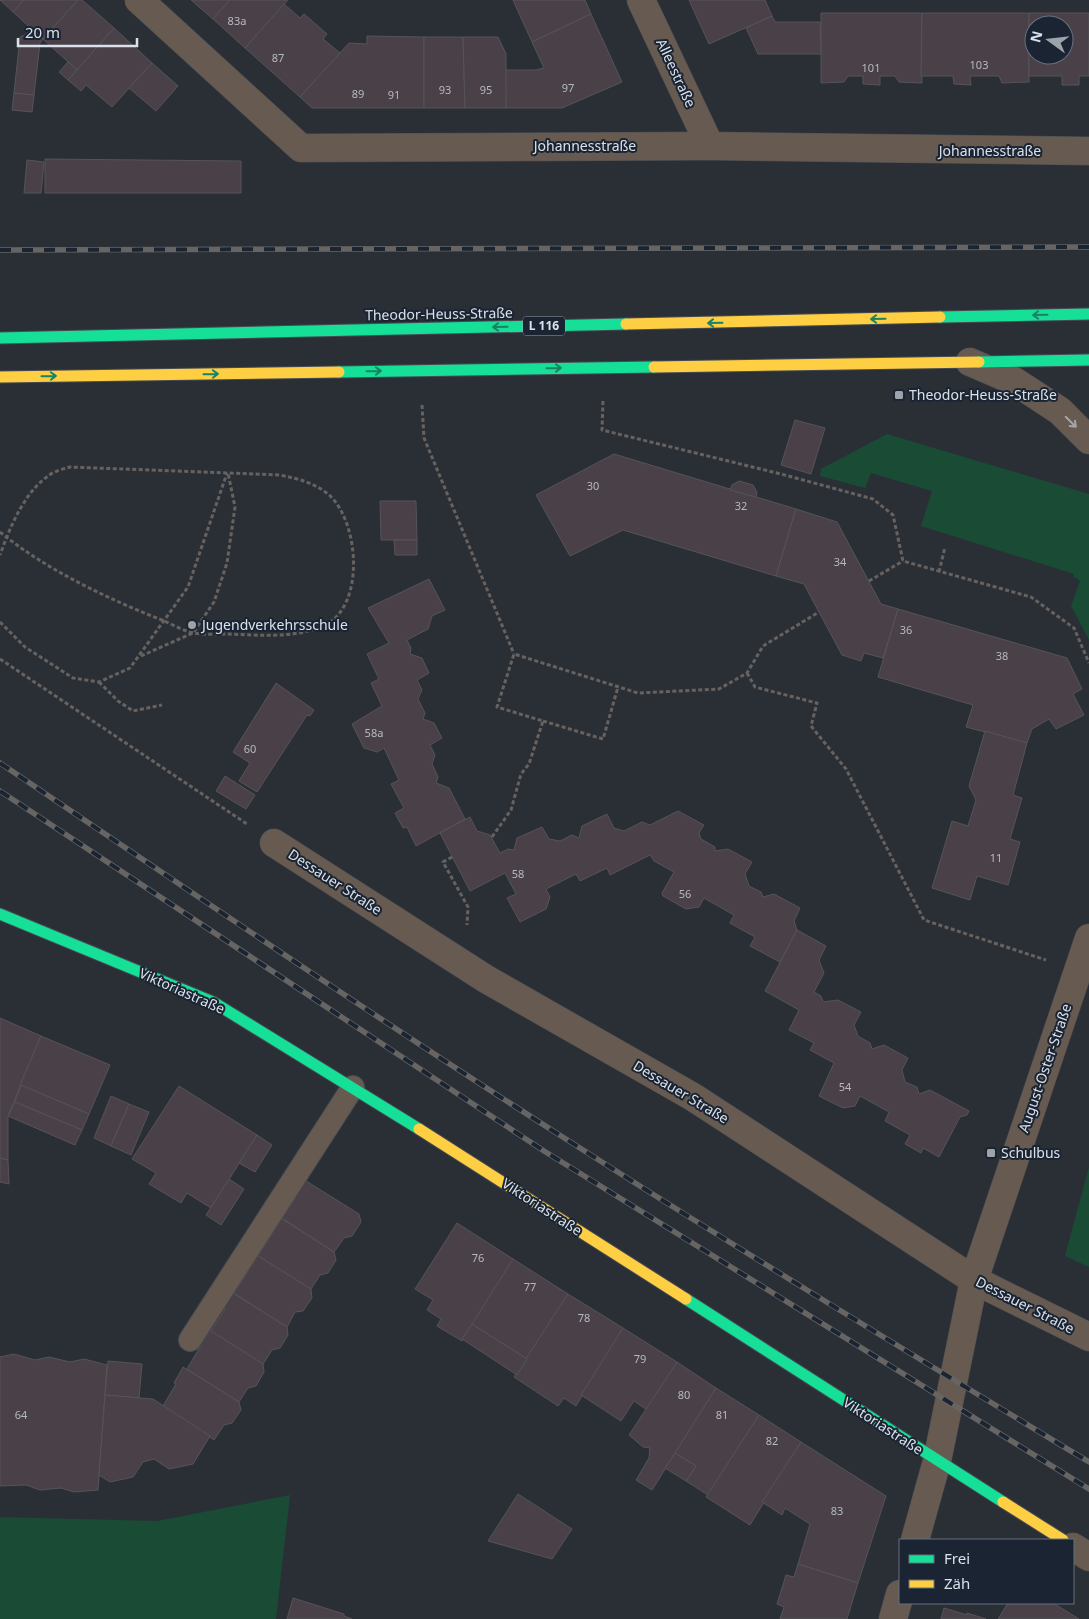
<svg xmlns="http://www.w3.org/2000/svg" width="1089" height="1619" font-family="'Noto Sans',sans-serif">
<style>
.green{fill:#1a4b34}
.building{fill:#494048;stroke:#555459;fill-rule:evenodd}
.lines{fill:none;stroke-linecap:round;stroke-linejoin:round}
.lane-casing{stroke:#474b52;stroke-width:24}
.street-casing{stroke:#474b52;stroke-width:29}
.fast-casing{stroke:#474b52;stroke-width:13}
.slow-casing{stroke:#474b52;stroke-width:13}
.path{stroke:#67625f;stroke-width:3;stroke-dasharray:4 2.5;stroke-linecap:butt}
.lane{stroke:#665a51;stroke-width:22}
.street{stroke:#665a51;stroke-width:28}
.fast{stroke:#16e098;stroke-width:11}
.slow{stroke:#ffcf43;stroke-width:11}
.rail-casing{stroke:#666564;stroke-width:5.5}
.rail{stroke:#1a2432;stroke-width:4;stroke-dasharray:11;stroke-linecap:butt}
.oneway{stroke:#188265}
.oneway2{stroke:#a6a4a5}
.poi-dot{fill:#9ca3ab;stroke:#1a2432;stroke-width:2}
.labels{text-anchor:middle;stroke-width:4;stroke-linejoin:round;paint-order:stroke}
.number-label{font-size:11px;fill:#b6b9c2}
.shield{fill:#1a2432;stroke:#a0a8b3;stroke-width:1}
.shield-label{font-size:12px;font-weight:bold;fill:#dae1ea}
.street-label{font-size:14px;fill:#dae1ea;stroke:#1a2432}
.poi-label{font-size:14px;fill:#dae1ea;stroke:#1a2432;text-anchor:start}
</style>
<rect width="100%" height="100%" fill="#2a2f36"/>
<g class="green">
<path d="M887,434L1089,494V640L1071,606L1080,581L1073,576L1074,574L921,526L932,491L871,473L865,488L820,476L821,469Z"/>
<path d="M1089,1167V1267L1065,1256Z"/>
<path d="M290,1495L276,1619H0V1517L157,1521Z"/>
</g>
<g class="building">
<path d="M0,0H24L13,12Z"/>
<path d="M24,0H78L43,39L13,12Z"/>
<path d="M78,0H82L114,28L77,70L43,39Z"/>
<path d="M191,0H230L213,19Z"/>
<path d="M230,0H288L245,48L213,19Z"/>
<path d="M513,0H585L591,14L532,42Z"/>
<path d="M689,0H765L772,16L709,44Z"/>
<path d="M284,4L300,18L304,14L327,34L323,39L340,53L300,97L245,48Z"/>
<path d="M821,13H922V83L899,82L895,76H880V85L863,84V76H848L844,82L821,83Z"/>
<path d="M922,13H1029V82L1002,83L999,76H970L971,85L954,84L953,76H921Z"/>
<path d="M1029,13H1089V76H1079V85H1062V76H1029ZM1034,25H1064V55H1034Z"/>
<path d="M591,14L622,82L562,108H506L505,70H535L544,68L532,42Z"/>
<path d="M772,16L775,22H820L821,54H758L746,28Z"/>
<path d="M31,28L43,39L40,43L34,95L14,93L20,37L25,35Z"/>
<path d="M114,28L152,63L112,107L86,85L81,91L68,80Z"/>
<path d="M367,36L424,37V108H312L300,97L349,43L367,44Z"/>
<path d="M424,37H463L465,108H424Z"/>
<path d="M463,37H498L506,54V108H465Z"/>
<path d="M68,62L77,70L68,80L59,72Z"/>
<path d="M152,63L178,86L156,111L129,88Z"/>
<path d="M14,93L34,95L32,112L12,110Z"/>
<path d="M45,159L241,161V193H45Z"/>
<path d="M27,160L44,162L41,193H24Z"/>
<path d="M795,420L825,428L811,474L781,465Z"/>
<path d="M614,454L796,509L776,576L623,530L570,556L536,495Z"/>
<path d="M739,481L753,485L757,492L756,497L730,490L732,485Z"/>
<path d="M380,501H416L417,540H381Z"/>
<path d="M796,509L837,522L881,604L898,609L883,658L864,653L861,661L842,655L804,584L776,576Z"/>
<path d="M394,540H417V555H395Z"/>
<path d="M429,579L445,610L432,616L428,629L407,640L411,648L410,654L422,658L429,673L417,680L422,690L418,699L425,713L423,719L434,723L442,738L430,745L435,755L432,764L438,777L436,783L449,788L465,819L416,846L407,827L403,828L395,813L404,808L391,784L399,780L384,748L377,752L364,748L352,724L382,706L371,683L379,679L367,654L389,643L368,608Z"/>
<path d="M898,609L1067,658L1082,689L1073,694L1084,715L1056,729L1049,719L1032,729L1027,743L966,727L973,705L878,677Z"/>
<path d="M276,683L314,710L310,716L307,715L257,792L239,781L250,763L233,752Z"/>
<path d="M985,731L1027,743L1013,795L1022,798L1010,839L1020,842L1008,885L977,876L970,900L932,888L952,821L968,826L976,800L969,786Z"/>
<path d="M225,776L255,795L246,809L216,791Z"/>
<path d="M678,811L704,825L699,833L701,839L715,847V851L728,849L752,862L745,874L749,886L761,892L763,897L774,894L800,908L794,921L797,930L780,962L750,946L755,937L730,923L734,915L704,898L699,907L686,909L663,896L662,893L674,872L654,861L650,855L610,875L607,868L580,881L576,874L546,889L550,897L546,909L520,922L507,898L516,894L505,873L470,891L440,833L470,817L477,831L490,835L500,853L508,849L514,850L517,838L542,827L549,839L560,841L572,835L579,838L582,826L607,814L614,828L624,831L642,822L650,825Z"/>
<path d="M797,930L826,946L819,960L824,973L814,992L821,996L823,1002L838,1000L861,1012L854,1025L858,1036L870,1043L872,1049L884,1045L908,1058L902,1070L905,1082L917,1087L919,1094L930,1090L969,1111L967,1115L960,1117L939,1157L923,1148L921,1153L905,1144L910,1135L885,1121L889,1112L860,1096L855,1106L843,1108L819,1096L834,1063L810,1050L814,1043L789,1030L799,1010L765,991Z"/>
<path d="M0,1018L41,1036L8,1116V1160L0,1158Z"/>
<path d="M41,1036L110,1065L89,1114L20,1085Z"/>
<path d="M21,1085L89,1114L82,1130L15,1102Z"/>
<path d="M179,1086L257,1135L211,1208L187,1193L181,1203L149,1184L156,1173L132,1159Z"/>
<path d="M111,1096L129,1104L111,1146L94,1138Z"/>
<path d="M15,1102L82,1130L75,1145L8,1116Z"/>
<path d="M129,1104L149,1112L131,1155L111,1146Z"/>
<path d="M257,1135L272,1145L255,1172L239,1163Z"/>
<path d="M0,1158L8,1160L9,1184L0,1182Z"/>
<path d="M229,1179L244,1189L221,1225L206,1215Z"/>
<path d="M303,1179L359,1214L361,1222L352,1236L344,1238L334,1252L282,1218L296,1197L293,1195Z"/>
<path d="M279,1217L334,1252L336,1260L328,1273L320,1275L311,1289L258,1256L272,1234L269,1232Z"/>
<path d="M457,1223L513,1259L462,1341L437,1326L441,1319L427,1310L433,1300L415,1289Z"/>
<path d="M255,1254L311,1289L312,1298L303,1311L295,1312L287,1327L234,1293L248,1272L245,1270Z"/>
<path d="M513,1259L568,1294L527,1359L472,1324Z"/>
<path d="M231,1292L287,1327L288,1335L280,1348L272,1350L263,1364L211,1331L225,1309L221,1308Z"/>
<path d="M568,1294L623,1328L576,1406L564,1398L558,1406L514,1377Z"/>
<path d="M472,1324L527,1359L517,1375L462,1339Z"/>
<path d="M623,1328L677,1362L647,1410L634,1401L621,1421L581,1395Z"/>
<path d="M208,1329L263,1364L264,1372L256,1386L248,1388L239,1402L187,1369L200,1347L197,1345Z"/>
<path d="M14,1354L35,1360L49,1357L70,1362L84,1359L107,1365L98,1490L74,1492L61,1488L40,1490L26,1485L0,1486V1357Z"/>
<path d="M108,1361L142,1364L139,1398L105,1395Z"/>
<path d="M677,1362L716,1388L652,1490L636,1480L649,1458L650,1448L643,1447L629,1435Z"/>
<path d="M183,1367L239,1402L241,1410L232,1423L224,1425L214,1440L163,1406L176,1384L174,1383Z"/>
<path d="M716,1388L759,1415L708,1495L686,1481L696,1466L675,1453Z"/>
<path d="M105,1395L153,1399L210,1436L193,1464L169,1469L154,1459L143,1462L133,1477L110,1482L99,1475Z"/>
<path d="M759,1415L801,1442L750,1525L706,1497Z"/>
<path d="M801,1442L886,1496L858,1583L798,1564L810,1524L785,1508L782,1515L762,1502Z"/>
<path d="M675,1453L696,1466L686,1481L665,1468Z"/>
<path d="M518,1494L572,1529L552,1559L488,1541Z"/>
<path d="M798,1564L858,1583L847,1619H780L784,1607L777,1604L786,1575L794,1577Z"/>
<path d="M293,1598L344,1614V1616L352,1619H287Z"/>
<path d="M1008,1603H1053L1079,1619H998Z"/>
<path d="M944,1608L967,1615V1613L986,1619H941Z"/>
</g>
<g class="lines">
<defs>
<path id="lane" d="M190,1340L353,1087"/>
<g id="street">
<path d="M139,0L301,148L710,146L1089,151"/>
<path d="M641,0L710,146"/>
<path d="M970,362L1014,381L1060,411L1089,440"/>
<path d="M274,843L486,979L693,1097L974,1280L1089,1337"/>
<path d="M915,1540L937,1461L974,1280L1089,938"/>
<path d="M1073,1547L1089,1557"/>
<path d="M893,1619L900,1594"/>
</g>
<g id="fast">
<path d="M940,317L1089,314"/>
<path d="M0,338L626,324"/>
<path d="M979,362L1089,360"/>
<path d="M339,372L654,367"/>
<path d="M0,914L213,1002L419,1129"/>
<path d="M686,1299L1003,1502"/>
</g>
<g id="slow">
<path d="M626,324L940,317"/>
<path d="M654,367L979,362"/>
<path d="M0,377L339,372"/>
<path d="M419,1129L686,1299"/>
<path d="M1003,1502L1063,1540"/>
</g>
</defs>
<use href="#lane" class="lane-casing"/>
<use href="#street" class="street-casing"/>
<use href="#fast" class="fast-casing"/>
<use href="#slow" class="slow-casing"/>
<g class="path">
<path d="M603,401L602,430L781,474L873,499L893,515L903,561L1031,597L1074,628L1089,663"/>
<path d="M422,405L424,438L514,654"/>
<path d="M0,532C45,569 108,599 162,620C172,624 183,631 194,633C205,635 217,634 228,634C260,635 295,639 325,625C366,605 359,520 328,494C313,482 298,479 280,475L70,467C63,469 54,471 48,476C24,493 10,527 0,555"/>
<path d="M939,572L945,547"/>
<path d="M869,581L903,561"/>
<path d="M0,622L25,647L73,678L99,682L130,668L188,587L227,473"/>
<path d="M141,656L193,633L214,602L227,563L235,507L228,473"/>
<path d="M0,659L247,824"/>
<path d="M747,673L755,687L817,703L811,726L846,769L924,920L1046,960"/>
<path d="M99,682L118,701L133,711L162,705"/>
<path d="M543,721L603,739L618,687"/>
<path d="M492,837L511,810L521,774L529,764L543,721L497,707L514,654L638,693L719,689L747,673L763,646L819,612"/>
<path d="M452,857L443,862L468,907L467,925"/>
</g>
<use href="#lane" class="lane"/>
<use href="#street" class="street"/>
<use href="#fast" class="fast"/>
<use href="#slow" class="slow"/>
<defs>
<g id="rail">
<path d="M0,250L1089,247"/>
<path d="M0,763C185,888 370,1014 558,1134C733,1246 911,1354 1089,1462"/>
<path d="M0,791L544,1151L1089,1489"/>
</g>
</defs>
<use href="#rail" class="rail-casing"/>
<use href="#rail" class="rail"/>
</g>
<defs><path id="oneway-shaft" d="M-6 0H5M1.5-3L5.5 0L1.5 3" fill="none" stroke-width="1.6" stroke-linecap="round" stroke-linejoin="round" transform="scale(1.25)"/></defs>
<g class="oneway">
<use href="#oneway-shaft" transform="translate(1040 315) rotate(179)"/>
<use href="#oneway-shaft" transform="translate(878 319) rotate(179)"/>
<use href="#oneway-shaft" transform="translate(715 323) rotate(179)"/>
<use href="#oneway-shaft" transform="translate(500 327) rotate(179)"/>
<use href="#oneway-shaft" transform="translate(554 368) rotate(-1)"/>
<use href="#oneway-shaft" transform="translate(374 371) rotate(-1)"/>
<use href="#oneway-shaft" transform="translate(211 374) rotate(-1)"/>
<use href="#oneway-shaft" transform="translate(49 376) rotate(-1)"/>
</g>
<use class="oneway2" href="#oneway-shaft" transform="translate(1071 422) rotate(45)"/>
<g class="poi-dot">
<rect x="894" y="390" width="10" height="10" rx="2.5"/>
<circle cx="192" cy="625" r="5"/>
<rect x="986" y="1148" width="10" height="10" rx="2.5"/>
</g>
<g class="labels">
<g class="number-label">
<text x="237" y="25">83a</text>
<text x="278" y="62">87</text>
<text x="979" y="69">103</text>
<text x="871" y="72">101</text>
<text x="568" y="92">97</text>
<text x="445" y="94">93</text>
<text x="486" y="94">95</text>
<text x="358" y="98">89</text>
<text x="394" y="99">91</text>
<text x="593" y="490">30</text>
<text x="741" y="510">32</text>
<text x="840" y="566">34</text>
<text x="906" y="634">36</text>
<text x="1002" y="660">38</text>
<text x="374" y="737">58a</text>
<text x="250" y="753">60</text>
<text x="996" y="862">11</text>
<text x="518" y="878">58</text>
<text x="685" y="898">56</text>
<text x="845" y="1091">54</text>
<text x="478" y="1262">76</text>
<text x="530" y="1291">77</text>
<text x="584" y="1322">78</text>
<text x="640" y="1363">79</text>
<text x="684" y="1399">80</text>
<text x="21" y="1419">64</text>
<text x="722" y="1419">81</text>
<text x="772" y="1445">82</text>
<text x="837" y="1515">83</text>
</g>
<rect class="shield" x="523" y="316.5" width="42" height="19" rx="4"/>
<g class="shield-label">
<text x="544" y="330">L 116</text>
</g>
<g class="street-label">
<text transform="translate(676 73) rotate(65)" y="5">Alleestraße</text>
<text x="585" y="151">Johannesstraße</text>
<text x="990" y="156">Johannesstraße</text>
<text transform="translate(439 314) rotate(-1)" y="5">Theodor-Heuss-Straße</text>
<text transform="translate(335 882) rotate(33)" y="5">Dessauer Straße</text>
<text transform="translate(182 991) rotate(24)" y="5">Viktoriastraße</text>
<text transform="translate(1045 1068) rotate(-71)" y="5">August-Oster-Straße</text>
<text transform="translate(681 1092) rotate(31)" y="5">Dessauer Straße</text>
<text transform="translate(542 1207) rotate(33)" y="5">Viktoriastraße</text>
<text transform="translate(1025 1305) rotate(27)" y="5">Dessauer Straße</text>
<text transform="translate(883 1426) rotate(33)" y="5">Viktoriastraße</text>
</g>
<g class="poi-label">
<text x="909" y="400">Theodor-Heuss-Straße</text>
<text x="202" y="630">Jugendverkehrsschule</text>
<text x="1001" y="1158">Schulbus</text>
</g>
</g>
<rect x="899" y="1539" width="175" height="65" fill="#1a2432" stroke="#67707c"/>
<rect x="909" y="1555" width="25" height="8" fill="#16e098" stroke="#67707c"/>
<text x="944" y="1564" font-size="15" fill="#dae1ea">Frei</text>
<rect x="909" y="1580" width="25" height="8" fill="#ffcf43" stroke="#67707c"/>
<text x="944" y="1589" font-size="15" fill="#dae1ea">Zäh</text>
<g transform="translate(1049 40) rotate(285)"><circle r="24" fill="#1a2432" stroke="#67707c"/>
<path d="M0-4L9 19L0 12L-9 19Z" fill="#9ca3ab"/>
<text y="-8" font-size="14" font-weight="bold" text-anchor="middle" fill="#dae1ea">N</text>
</g>
<path d="M18 38v8h119v-8" fill="none" stroke="#dae1ea" stroke-width="2.5"/>
<text x="25" y="38" font-size="15" fill="#dae1ea" stroke="#1a2432" stroke-width="4" paint-order="stroke">20 m</text>
</svg>
